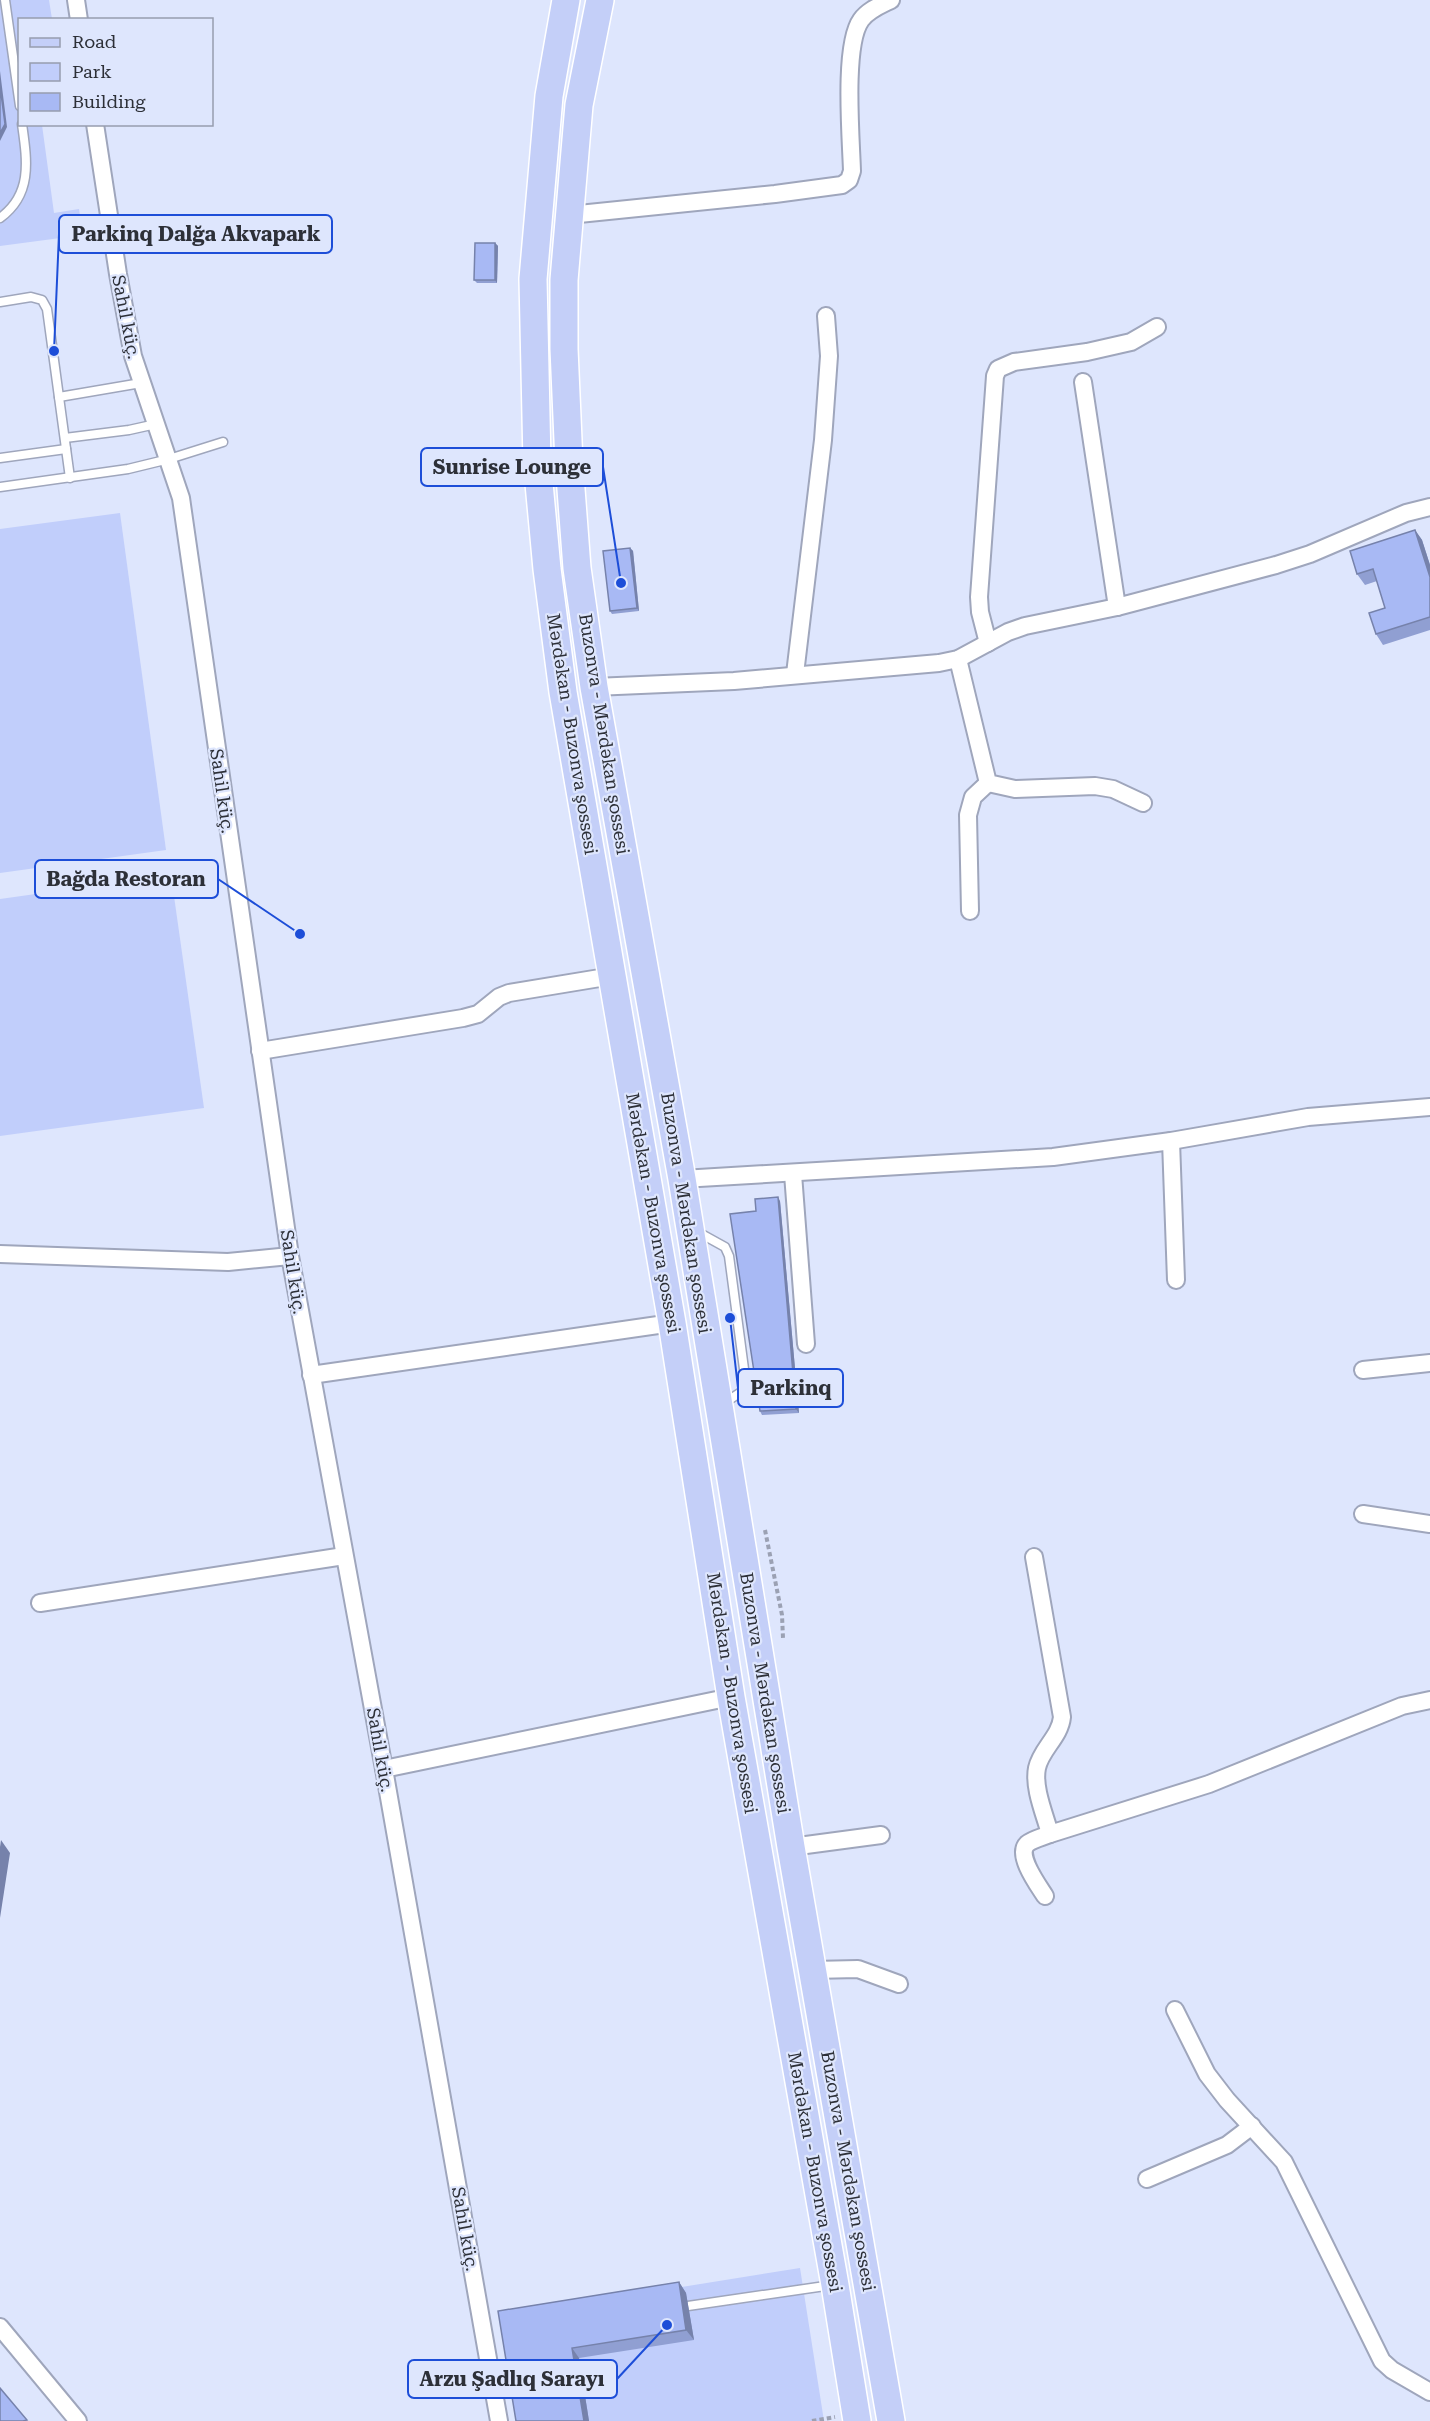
<svg xmlns="http://www.w3.org/2000/svg" width="1430" height="2421" font-family="'Roboto Serif',serif">
<style>
.green{fill:#c1cefb}
.lines{fill:none;stroke-linecap:round;stroke-linejoin:round}
.lane-casing{stroke:#9fa6bc;stroke-width:11}
.street-casing{stroke:#9fa6bc;stroke-width:20}
.primary-casing{stroke:#fff;stroke-width:30}
.path{stroke:#9ba1b3;stroke-width:4;stroke-dasharray:4.5 3;stroke-linecap:butt}
.lane{stroke:#fff;stroke-width:8}
.street{stroke:#fff;stroke-width:16}
.primary{stroke:#c4cff8;stroke-width:27}
.wall{fill:#909fd2}
.shaded-wall{fill:#7682ab}
.building{fill:#a8b9f4;stroke:#7682ab;stroke-width:1.5}
.labels{text-anchor:middle;stroke-width:4.5;stroke-linejoin:round;paint-order:stroke}
.street-label{font-size:18px;fill:#2d3038;stroke:#dee6fd}
.leader{fill:none;stroke:#1d4ed8;stroke-width:2}
.callout-dot{fill:#1d4ed8;stroke:#dee6fd;stroke-width:2}
.callout{fill:#dee6fd;stroke:#1d4ed8;stroke-width:2}
.callout-label{font-size:20px;text-anchor:middle;font-weight:bold;fill:#2d3038}
</style>
<rect width="100%" height="100%" fill="#dee6fd"/>
<g class="green">
<path d="M0,0H49L52,19L20,20V124L42,125L54,213L79,209L83,235L0,246Z"/>
<path d="M120,513L166,850L0,873V529Z"/>
<path d="M171,875L204,1108L0,1136V899Z"/>
<path d="M800,2268L824,2421H519L501,2316Z"/>
</g>
<g class="lines">
<defs>
<g id="lane">
<path d="M5,0L20,106"/>
<path d="M0,218C33,194 27,160 22,124"/>
<path d="M0,302L31,297L42,300L47,309L70,478"/>
<path d="M59,397L141,383"/>
<path d="M65,438L129,430L156,424"/>
<path d="M0,458L66,449"/>
<path d="M0,487L128,469L169,459L223,442"/>
<path d="M696,1231L725,1247L729,1256L746,1384L744,1390L723,1404"/>
<path d="M688,2306L832,2285"/>
</g>
<g id="street">
<path d="M76,0L79,20"/>
<path d="M95,124L118,274L133,356L181,498L290,1256L384,1769L499,2421"/>
<path d="M569,215L775,194L842,185L849,180L852,171C851,138 843,45 861,20C868,10 881,5 891,0"/>
<path d="M1083,382L1117,607"/>
<path d="M988,643L980,612L979,597L995,376L998,369L1014,362L1087,352L1131,342L1157,327"/>
<path d="M958,659L988,783L1015,789L1095,786L1113,789L1143,803"/>
<path d="M795,674L823,440L829,356L826,316"/>
<path d="M594,687L734,681L939,663L958,659L1008,632L1025,626L1117,607L1276,565L1310,554L1406,513L1430,507"/>
<path d="M970,911L968,815L973,797L988,783"/>
<path d="M260,1051L463,1018L478,1014L499,997L509,993L612,976"/>
<path d="M1171,1141L1176,1280"/>
<path d="M793,1174L806,1344"/>
<path d="M682,1179L1053,1157L1171,1141L1308,1117L1430,1107"/>
<path d="M0,1254L228,1262L290,1256"/>
<path d="M1363,1370L1430,1363"/>
<path d="M311,1375L672,1323"/>
<path d="M1363,1514L1430,1524"/>
<path d="M1034,1557L1062,1717C1060,1737 1041,1749 1037,1768C1033,1788 1045,1815 1050,1834L1209,1784L1402,1706L1430,1700"/>
<path d="M40,1603L344,1556"/>
<path d="M384,1769L731,1697"/>
<path d="M791,1847L881,1835"/>
<path d="M1045,1896C1038,1885 1016,1855 1027,1844C1033,1839 1043,1837 1050,1834"/>
<path d="M812,1970L858,1969L899,1984"/>
<path d="M1175,2010L1207,2074L1227,2100L1284,2162L1382,2361L1392,2370L1430,2392"/>
<path d="M1147,2179L1227,2145L1252,2126"/>
<path d="M0,2327L78,2421"/>
</g>
<g id="primary">
<path d="M566,0L549,96L533,279L537,462L547,569L563,692L672,1323L731,1697L835,2285L857,2421"/>
<path d="M600,0L579,105L564,280V349L569,463L577,568L594,687L682,1179L791,1847L891,2421"/>
</g>
</defs>
<use href="#lane" class="lane-casing"/>
<use href="#street" class="street-casing"/>
<use href="#primary" class="primary-casing"/>
<g class="path">
<path d="M765,1530L782,1615L783,1638"/>
<path d="M812,2421L835,2417"/>
</g>
<use href="#lane" class="lane"/>
<use href="#street" class="street"/>
<use href="#primary" class="primary"/>
</g>
<g class="wall">
<path d="M495,243L498,246L497,283H477L474,280Z"/>
<path d="M1415,530L1422,540L1430,565V630L1383,645L1376,634L1385,608L1377,581L1365,585L1357,574Z"/>
<path d="M630,548L633,551L639,611L612,614L610,611Z"/>
<path d="M780,1201L799,1413L762,1415L760,1411L756,1211Z"/>
<path d="M679,2282L686,2293L694,2340L579,2358L589,2421H516L498,2311Z"/>
</g>
<g class="shaded-wall">
<path d="M0,71L7,127L0,141Z"/>
<path d="M495,243L498,246L497,283L495,280Z"/>
<path d="M1415,530L1422,540L1430,565V577Z"/>
<path d="M630,548L633,551L639,611L637,608Z"/>
<path d="M778,1197L780,1201L799,1413L796,1409Z"/>
<path d="M1,1840L10,1853L0,1918V1847Z"/>
<path d="M679,2282L686,2293L694,2340L686,2330Z"/>
<path d="M572,2348L579,2358L589,2421H584Z"/>
</g>
<g class="building">
<path d="M0,86L5,124L0,133Z"/>
<path d="M475,243H495V280H474Z"/>
<path d="M1415,530L1430,577V617L1376,634L1369,613L1385,608L1373,569L1357,574L1350,551Z"/>
<path d="M630,548L637,608L610,611L603,551Z"/>
<path d="M778,1197L796,1409L760,1411L730,1214L756,1211L755,1199Z"/>
<path d="M679,2282L686,2330L572,2348L584,2421H516L498,2311Z"/>
<path d="M0,2388L27,2420L23,2421H0Z"/>
</g>
<g class="labels">
<g class="street-label">
<text transform="translate(126 317) rotate(79)" y="6">Sahil küç.</text>
<text transform="translate(572 734) rotate(81)" y="6">Mərdəkan - Buzonva şossesi</text>
<text transform="translate(604 734) rotate(81)" y="6">Buzonva - Mərdəkan şossesi</text>
<text transform="translate(222 791) rotate(82)" y="6">Sahil küç.</text>
<text transform="translate(653 1213) rotate(80)" y="6">Mərdəkan - Buzonva şossesi</text>
<text transform="translate(686 1213) rotate(81)" y="6">Buzonva - Mərdəkan şossesi</text>
<text transform="translate(293 1272) rotate(81)" y="6">Sahil küç.</text>
<text transform="translate(732 1693) rotate(81)" y="6">Mərdəkan - Buzonva şossesi</text>
<text transform="translate(765 1693) rotate(81)" y="6">Buzonva - Mərdəkan şossesi</text>
<text transform="translate(380 1750) rotate(80)" y="6">Sahil küç.</text>
<text transform="translate(848 2171) rotate(80)" y="6">Buzonva - Mərdəkan şossesi</text>
<text transform="translate(815 2172) rotate(80)" y="6">Mərdəkan - Buzonva şossesi</text>
<text transform="translate(465 2229) rotate(80)" y="6">Sahil küç.</text>
</g>
</g>
<path class="leader" d="M54 351L59 234M621 583L603 467M300 934L218 879M730 1318L738 1388M667 2325L617 2379"/>
<g class="callout-dot">
<circle cx="54" cy="351" r="6"/>
<circle cx="621" cy="583" r="6"/>
<circle cx="300" cy="934" r="6"/>
<circle cx="730" cy="1318" r="6"/>
<circle cx="667" cy="2325" r="6"/>
</g>
<g class="callout">
<rect x="59" y="215" width="273" height="38" rx="6"/>
<rect x="421" y="448" width="182" height="38" rx="6"/>
<rect x="35" y="860" width="183" height="38" rx="6"/>
<rect x="738" y="1369" width="105" height="38" rx="6"/>
<rect x="408" y="2360" width="209" height="38" rx="6"/>
</g>
<g class="callout-label">
<text x="196" y="241">Parkinq Dalğa Akvapark</text>
<text x="512" y="474">Sunrise Lounge</text>
<text x="126" y="886">Bağda Restoran</text>
<text x="791" y="1395">Parkinq</text>
<text x="512" y="2386">Arzu Şadlıq Sarayı</text>
</g>
<rect x="18" y="18" width="195" height="108" fill="#dee6fd" stroke="#979dae" stroke-width="1.5"/>
<rect x="30" y="38" width="30" height="9" fill="#c4cff8" stroke="#979dae" stroke-width="1.5"/>
<text x="72" y="48" font-size="18" fill="#2d3038">Road</text>
<rect x="30" y="63" width="30" height="18" fill="#c1cefb" stroke="#979dae" stroke-width="1.5"/>
<text x="72" y="78" font-size="18" fill="#2d3038">Park</text>
<rect x="30" y="93" width="30" height="18" fill="#a8b9f4" stroke="#979dae" stroke-width="1.5"/>
<text x="72" y="108" font-size="18" fill="#2d3038">Building</text>
</svg>
